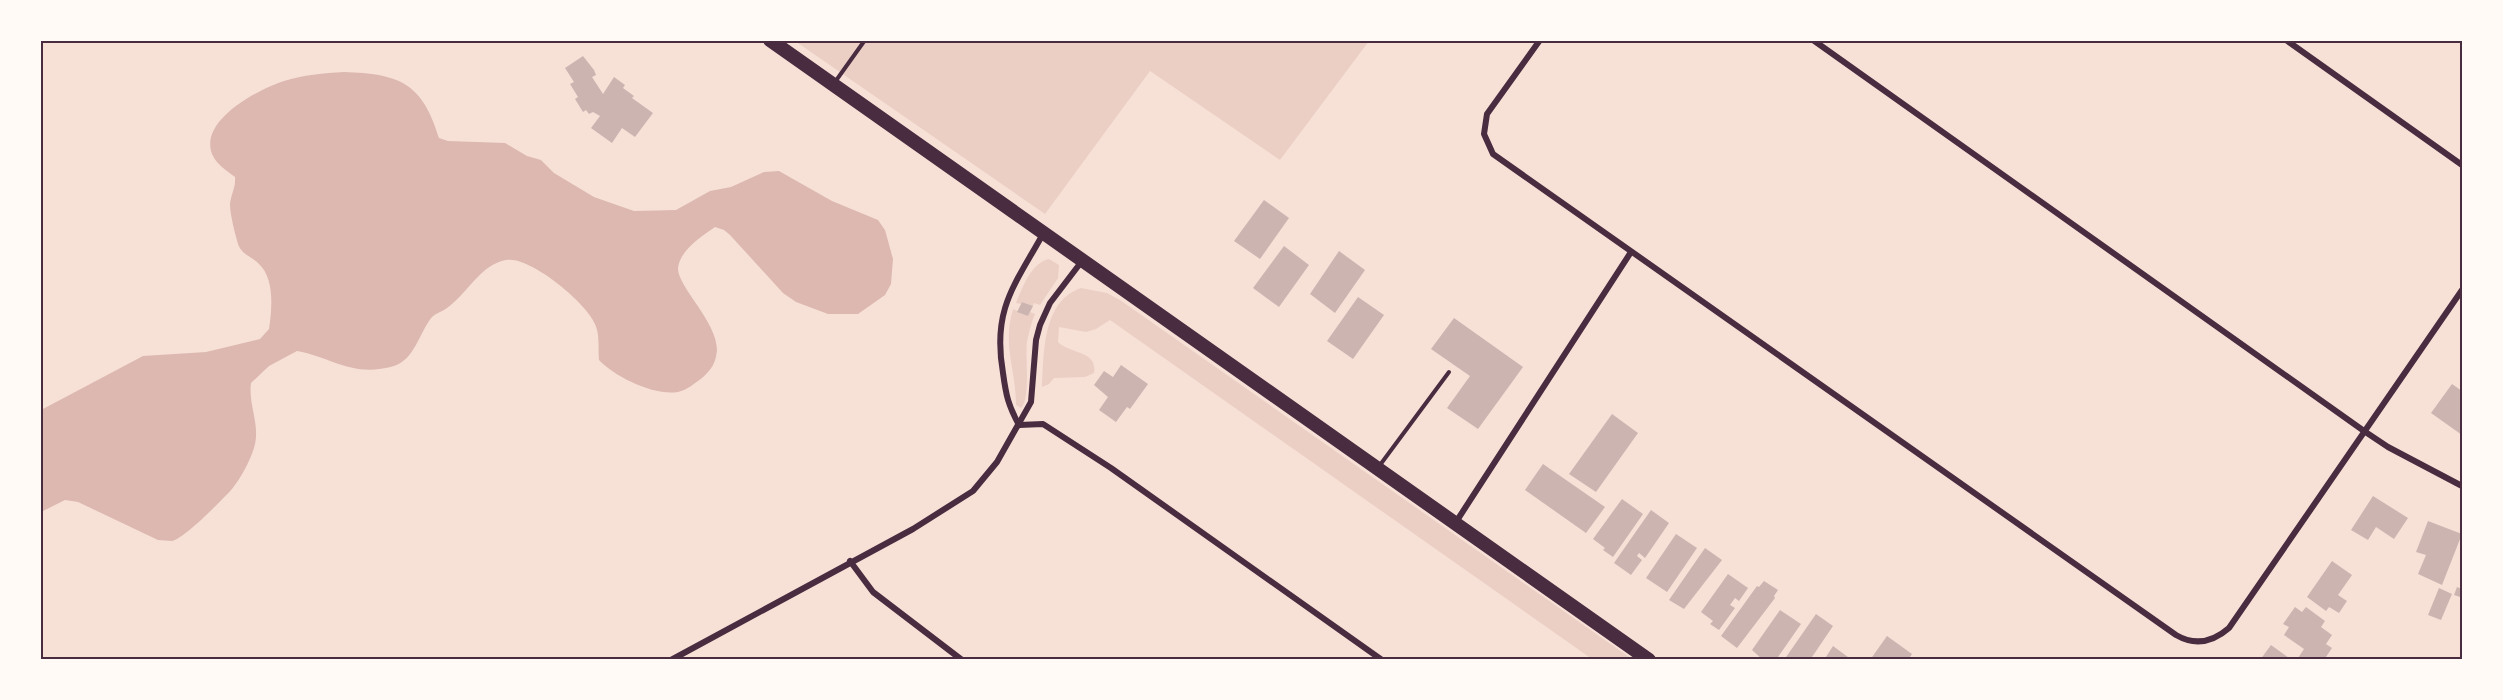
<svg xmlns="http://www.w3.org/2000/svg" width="2503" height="700" font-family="Lora,serif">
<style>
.green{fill:#ebcfc5}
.water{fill:#dcb8b0}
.building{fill:#ccb4b1}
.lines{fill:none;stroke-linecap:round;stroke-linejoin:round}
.service{stroke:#4a2c40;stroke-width:4}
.minor{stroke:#4a2c40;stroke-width:6}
.primary{stroke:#4a2c40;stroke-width:14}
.neatline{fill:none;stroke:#4a2c40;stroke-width:2}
</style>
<rect width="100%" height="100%" fill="#f7e1d7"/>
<g class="green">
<path d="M795,41H1369L1280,160L1150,71L1045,214Z"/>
<path d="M1049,259L1059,265L1058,278L1040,305L1034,303L1033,306L1022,302L1021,304L1016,303C1022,288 1032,262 1049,259Z"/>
<path d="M1081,288L1107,293L1120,300L1632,659H1592L1110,320L1096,329L1086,332L1059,327L1058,342C1069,354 1098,350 1094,373L1085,377L1054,378L1049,384L1042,387C1044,354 1042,301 1081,288Z"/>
<path d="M1013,309L1028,316L1030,312L1035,314C1031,323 1029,332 1027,342C1025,358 1031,398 1021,408L1016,405C1016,369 1002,346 1013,309Z"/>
</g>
<path class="water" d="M344,72C399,74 422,82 439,138L448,141L505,143L527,156L541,160L554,173L594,197L634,211L676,210L710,191L731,187L764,172L779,171L832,201L878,220L885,230L893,259L891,284L885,295L858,314H828L796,302L783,293L730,235L724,230L715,227C702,236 680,250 678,268C677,286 717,321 717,350C716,363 711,370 702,378C695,383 687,390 678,392C654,396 615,377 599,360C598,348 600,335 595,324C587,303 529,255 506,260C481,264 467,294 447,308C442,312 436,313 432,317C419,333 415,359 394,366C353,378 334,358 297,351L269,366L251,383C248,405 261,426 254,448C250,461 241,478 232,489C223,499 184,539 172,541C168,541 162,540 158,540L78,502L65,500L41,512V410L143,356L206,352L260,339L269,329C272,308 275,278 258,263C251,256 242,255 238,244C235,233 230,215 230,204C231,194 236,187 235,177C227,171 216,164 212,154C199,120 259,89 284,81C303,75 324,73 344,72Z"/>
<g class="building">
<path d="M583,56L594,70L596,75L592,77L603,94L614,77L625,85L623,88L634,96L632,98L653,113L635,137L622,128L612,143L591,128L600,116L593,112L589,114L586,110L583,112L575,99L578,97L570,84L574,82L565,68Z"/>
<path d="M1264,200L1289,218L1260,259L1234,241Z"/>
<path d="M1284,246L1309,265L1279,307L1253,288Z"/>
<path d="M1339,251L1365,270L1335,313L1310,294Z"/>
<path d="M1358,297L1384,315L1353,359L1327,341Z"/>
<path d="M1022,302L1033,306L1028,316L1017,312Z"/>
<path d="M1454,318L1523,367L1478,429L1447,408L1470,376L1431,349Z"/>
<path d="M1121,365L1148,384L1130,409L1127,407L1116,422L1099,410L1108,397L1094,385L1104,371L1113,377Z"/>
<path d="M2452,384L2462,391V435L2431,413Z"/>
<path d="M1612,414L1638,433L1596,492L1569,474Z"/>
<path d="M1543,464L1605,507L1586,533L1525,490Z"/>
<path d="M2373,496L2408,518L2394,539L2376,527L2368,540L2351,530Z"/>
<path d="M1622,499L1643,514L1613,557L1603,550L1605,548L1593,539Z"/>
<path d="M1651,510L1669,523L1645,558L1639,553L1637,556L1642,560L1631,575L1614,563Z"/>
<path d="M2428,521L2462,534L2442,585L2418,574L2426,555L2416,552Z"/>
<path d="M1676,534L1697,548L1667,592L1646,578Z"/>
<path d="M1705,548L1722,560L1684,609L1669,600Z"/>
<path d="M2332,561L2352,575L2338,595L2347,601L2339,613L2329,607L2326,611L2307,597Z"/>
<path d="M1728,574L1748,588L1739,601L1735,598L1730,605L1735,608L1719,630L1710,624L1713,621L1701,612Z"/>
<path d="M1764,581L1778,590L1774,596L1775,598L1737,648L1721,636L1757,586L1759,587Z"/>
<path d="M2457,587L2462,589L2460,597L2454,595Z"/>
<path d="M2439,588L2452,594L2441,620L2428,615Z"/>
<path d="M2295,607L2302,612L2306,607L2325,621L2321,627L2332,635L2326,644L2332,648L2324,660H2299L2298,658L2304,649L2284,635L2289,627L2283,624Z"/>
<path d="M1780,610L1801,624L1776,660H1763L1752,650Z"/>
<path d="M1816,614L1833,626L1810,660H1784Z"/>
<path d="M1887,636L1912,654L1908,660H1870Z"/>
<path d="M2271,645L2292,660H2260Z"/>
<path d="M1833,646L1852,660H1824Z"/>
</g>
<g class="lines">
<g class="service">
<path d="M835,82L865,40"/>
<path d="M1380,465L1449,372"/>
</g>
<g class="minor">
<path d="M1540,40L1487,114L1484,134L1493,154L2176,635C2195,646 2213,642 2229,628L2462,290"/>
<path d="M1813,40L2364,431L2388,447L2462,486"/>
<path d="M2286,40L2462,165"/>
<path d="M1019,425L1043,424L1111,468L1382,660"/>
<path d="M1019,425C1008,405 1006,395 1003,373C992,310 1014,286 1043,234"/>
<path d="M1456,522L1631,252"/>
<path d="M850,561L873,592L962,660"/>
<path d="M671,660L913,529L973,491L997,462L1031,402L1036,340L1040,325L1050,303L1082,261"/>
</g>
<path class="primary" d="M770,40L1649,660"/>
</g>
<rect width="2503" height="700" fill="none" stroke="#fffaf5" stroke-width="84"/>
<rect x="42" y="42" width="2419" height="616" class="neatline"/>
</svg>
